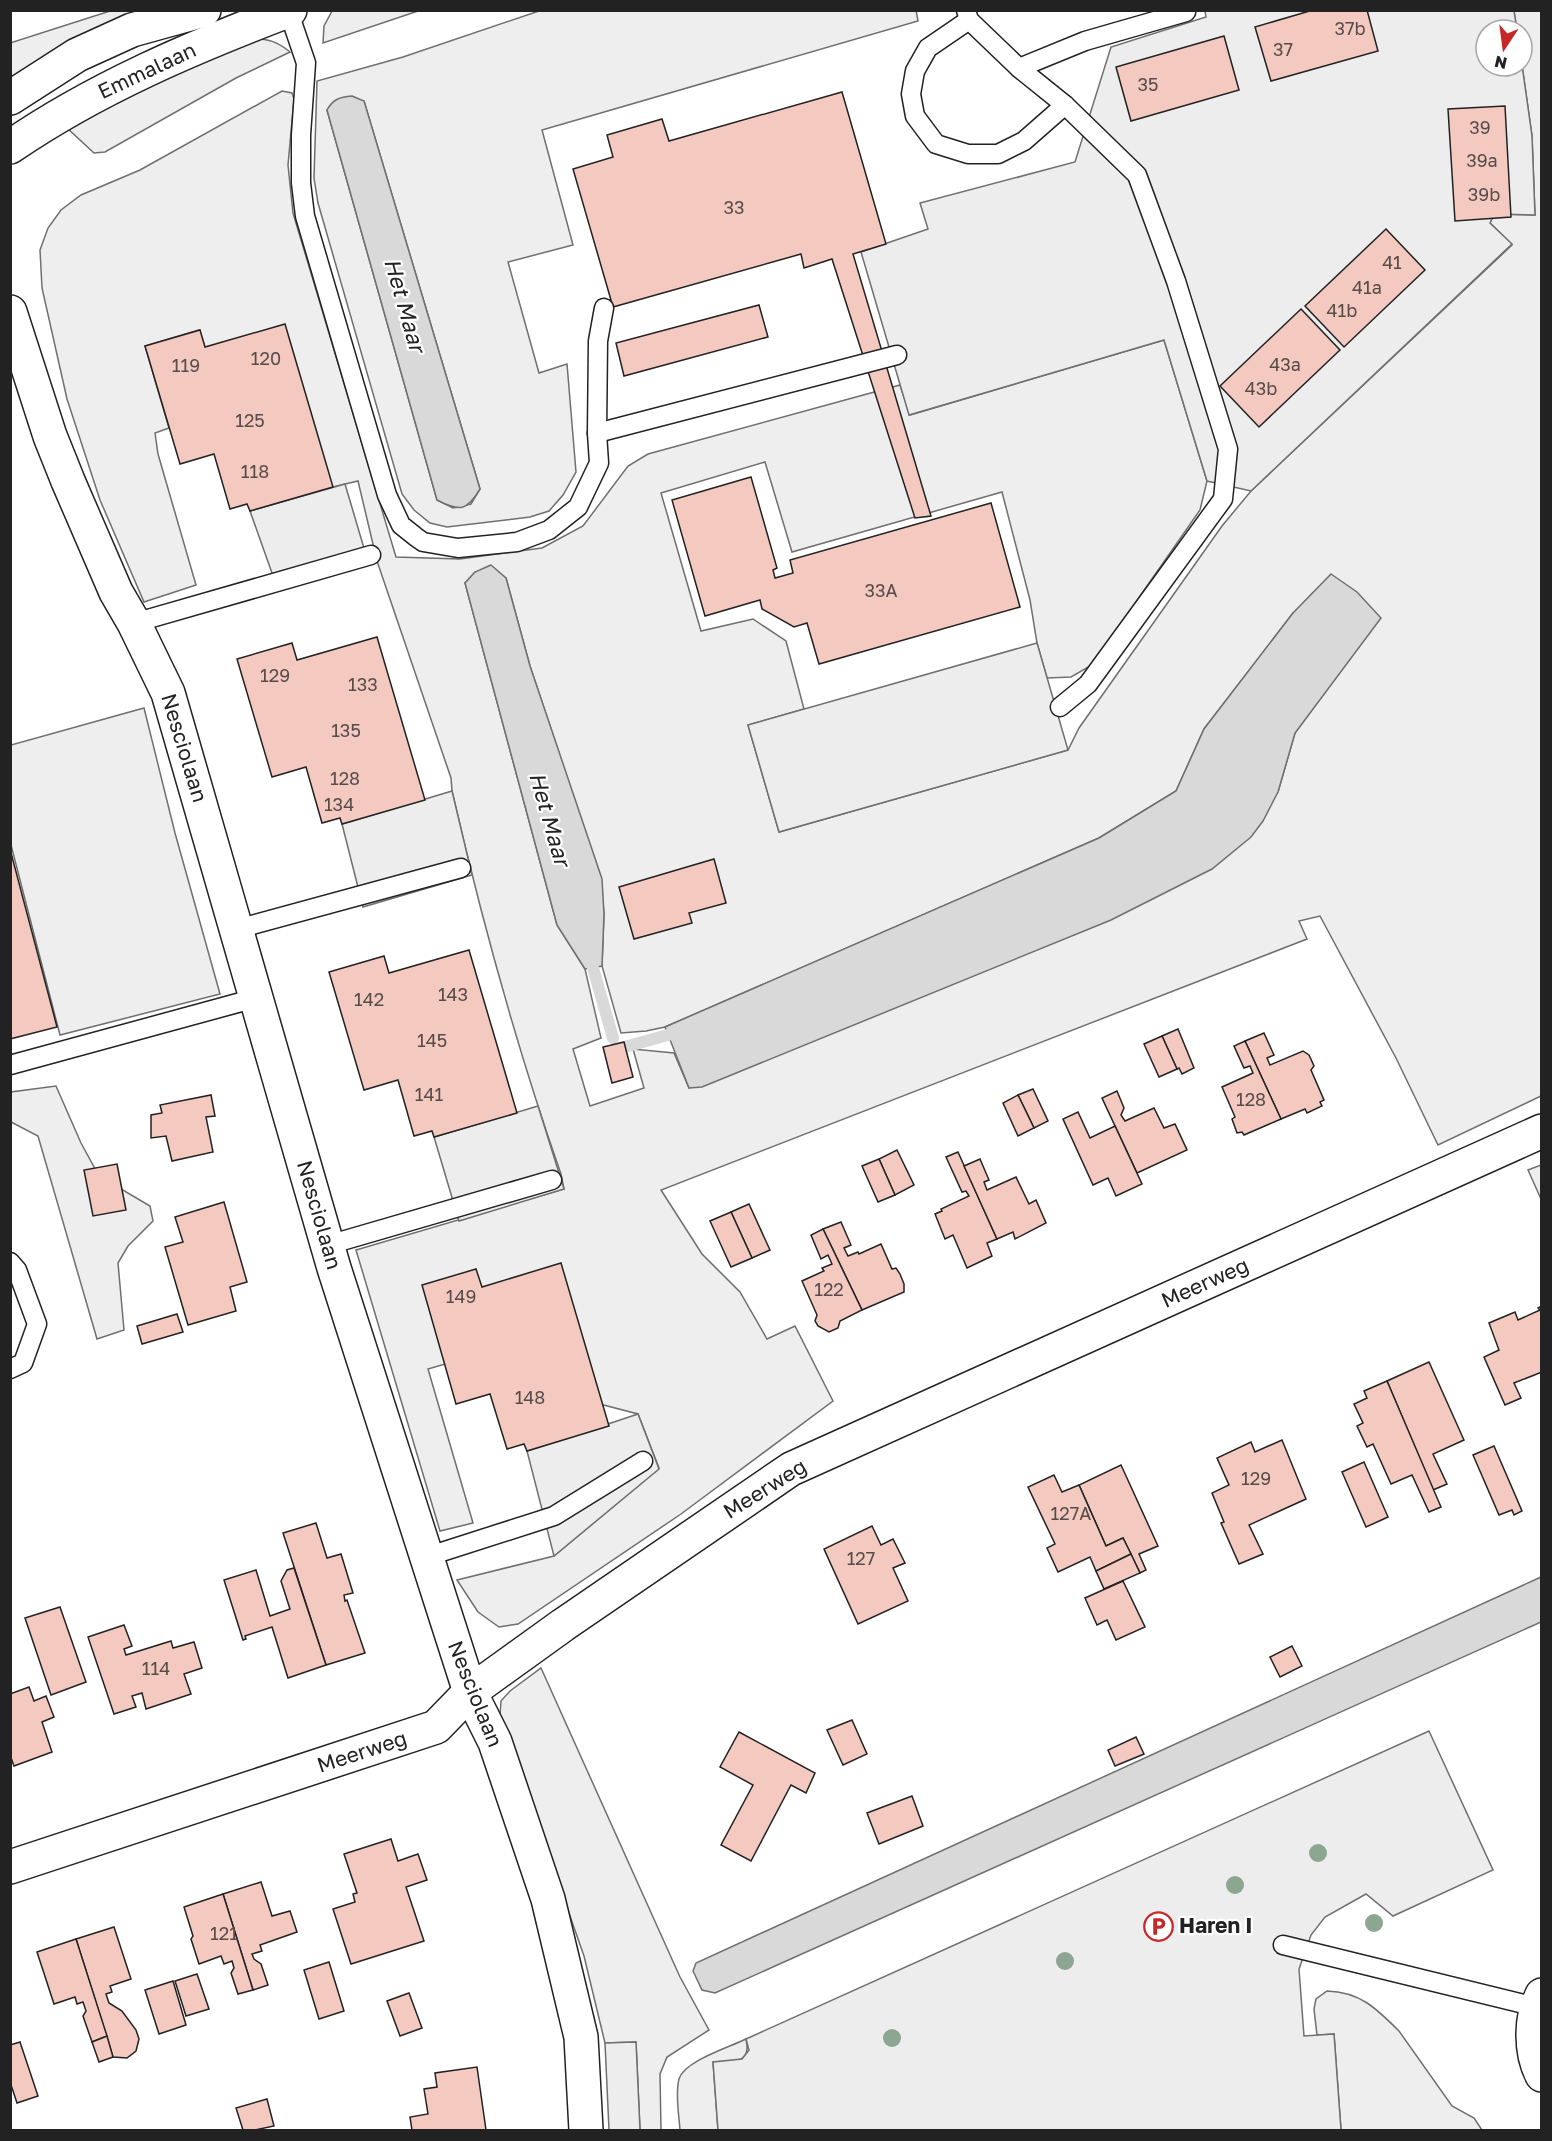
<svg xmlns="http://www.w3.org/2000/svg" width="1552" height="2141" font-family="'Golos Text',sans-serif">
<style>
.green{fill:#eee;stroke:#6f6f6f;stroke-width:1.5;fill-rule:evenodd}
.parking{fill:#ededed;stroke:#6f6f6f;stroke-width:1.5}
.water{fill:#d9d9d9;stroke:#6f6f6f;stroke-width:1.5}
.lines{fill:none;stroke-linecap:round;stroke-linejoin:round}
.stream{stroke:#d9d9d9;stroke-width:12}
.building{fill:#f3c9c0;stroke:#222;stroke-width:1.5}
.service-casing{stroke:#222;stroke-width:21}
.minor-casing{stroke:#222;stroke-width:36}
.secondary-casing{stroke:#222;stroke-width:36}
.service{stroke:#fff;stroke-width:18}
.minor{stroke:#fff;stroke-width:33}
.secondary{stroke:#fff;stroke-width:33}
.tree{fill:#8da692}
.labels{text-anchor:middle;stroke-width:4.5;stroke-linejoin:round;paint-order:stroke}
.number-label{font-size:18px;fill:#564c4a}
.street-label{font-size:21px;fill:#222;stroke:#fff}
.poi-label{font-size:21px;font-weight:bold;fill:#222;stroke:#fff;text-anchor:start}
.water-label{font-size:22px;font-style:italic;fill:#222;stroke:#fff}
</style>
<rect width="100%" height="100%" fill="#fff"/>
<g class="green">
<path d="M916,10L918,21L542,130L573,245L508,262L539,373L567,364L576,472L563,495L549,511L530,517L447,527L430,523L414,510L402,494L318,203L314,178L317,81L403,57L539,11ZM364,101L480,489L471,504L453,508L437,500L327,110Z"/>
<path d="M110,11H159L18,83L11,75L10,43Z"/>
<path d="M332,11V10L418,11L323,43L324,26Z"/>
<path d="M1514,11H1541V1096L1438,1145L1396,1058L1320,916L1299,921L1307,939L661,1190L702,1254L740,1292L767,1339L795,1326L833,1401L681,1514L518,1624L499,1627L478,1612L457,1580L554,1556L659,1468L638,1414L445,1364L428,1369L473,1523L440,1531L356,1250L564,1189L561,1174C517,1049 482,921 452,791L451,778L377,561L358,481L333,487L205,347L199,330L145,346L169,428L155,433L158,454L196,585L144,602L100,500L67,399L42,288L40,250L48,228L61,210L81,195L140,170L282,91L292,93L294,99L288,165L293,213L396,557L460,559L542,548L583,526L628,466L648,454L900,385L910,415L1164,340L1207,481L1200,510L1092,665L1071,677L1047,678L1037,643L1030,600L1002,492L792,552L765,462L661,493L701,631L753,619L786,641L804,709L748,725L779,832L1068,750L1079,728L1222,526L1251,491L1512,245L1490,223L1494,214L1535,215L1532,136L1522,65V30H1517ZM475,572L506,578L530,666L601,879L604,914L602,966L621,1033L646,1031L665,1027L1099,838L1176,791L1204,729L1293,613L1380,618L1295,733L1278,792L689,1088L674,1053L633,1049L644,1088L590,1106L573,1049L601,1038L585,969L557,925L465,583Z"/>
<path d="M252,38C269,39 278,42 290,52L236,78L105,152L94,153L66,127L96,108Z"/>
<path d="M144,708L175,833L220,994L60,1035L11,845V745Z"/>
<path d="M56,1086L81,1143L99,1176L150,1206L153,1221L128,1246L118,1263L124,1330L97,1339L38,1136L11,1122V1092Z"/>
<path d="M1541,1165V1199L1528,1170Z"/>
<path d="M541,1668L680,1977L709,2030L667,2057L660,2074L661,2130H640L636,2042L605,2043L584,1956L500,1716L501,1701L510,1691Z"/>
<path d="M1327,1991C1360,1992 1376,2008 1399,2031L1452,2106L1474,2118L1482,2130H1341L1334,2034L1317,2035L1314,2009L1316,1999Z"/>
<path d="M746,2039C752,2065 733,2061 713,2062L718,2130H680C679,2115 675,2094 679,2079C684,2061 730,2047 746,2039Z"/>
</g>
<g class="parking">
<path d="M1205,11H1514L1517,30H1486V66L1522,65L1532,136L1535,215L1494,214L1490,223L1512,244L1251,491L1207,481L1164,340L909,415L861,252L928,229L920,203L1075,162L1111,47L1206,17Z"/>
<path d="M345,484L369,565L278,590L250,511Z"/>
<path d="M1037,643L1068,750L779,832L748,725Z"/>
<path d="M452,791L472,875L363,907L342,824Z"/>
<path d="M538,1106L564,1189L459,1221L434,1137Z"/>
<path d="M638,1414L659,1469L554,1556L527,1451Z"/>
<path d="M1429,1731L1493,1870L1393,1916L1366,1894L1325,1917L1311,1935L1299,1969L1304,2036L1334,2034L1341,2130H718L713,2062L742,2059L749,2050L746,2039Z"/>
<path d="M636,2042L640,2130H609L605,2043Z"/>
</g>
<g class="water">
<path d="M352,96L364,101L480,489C467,511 460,512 437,500L327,110C333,99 340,97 352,96Z"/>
<path d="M491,565L506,578L530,666L602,879L604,914L602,966L585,969L557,925L465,583L475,572Z"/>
<path d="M1331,574L1357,592L1381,618L1295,733L1278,792L1263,821L1251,837L1212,869L1111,920L702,1087L689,1088L665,1027L1099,838L1176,791L1204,729L1293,613Z"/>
<path d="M1541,1577V1622L715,1993L702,1990L693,1971L696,1963Z"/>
</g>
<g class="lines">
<g class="stream">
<path d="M589,954L613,1038"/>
<path d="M628,1046L668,1035"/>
</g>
</g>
<g class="building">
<path d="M1313,10H1367L1378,51L1271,81L1255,27Z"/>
<path d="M1224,36L1239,90L1131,121L1116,67Z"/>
<path d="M842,92L886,244L853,254L931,516L915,518L832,259L804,268L801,254L613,307L573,169L613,157L607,135L662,119L669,141Z"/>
<path d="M1505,106L1511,217L1455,221L1448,109Z"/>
<path d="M1386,229L1425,270L1344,347L1305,306Z"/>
<path d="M759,305L768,337L624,376L616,343Z"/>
<path d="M1301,309L1340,350L1259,427L1220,386Z"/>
<path d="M285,324L333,487L250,511L247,504L230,509L214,454L180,464L145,346L200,330L205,347Z"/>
<path d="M751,477L777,568L773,570L775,578L793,573L790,560L991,503L1020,607L819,664L807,623L794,627L762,609L760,600L705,616L672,500Z"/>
<path d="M377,637L425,800L342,824L340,818L322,823L306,767L272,777L237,659L292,643L297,660Z"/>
<path d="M10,849L57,1027L10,1039Z"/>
<path d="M714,859L726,903L689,913L692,923L634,939L619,887Z"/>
<path d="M469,950L517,1113L434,1137L432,1131L414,1136L398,1080L364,1090L329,972L384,956L389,973Z"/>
<path d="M1178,1029L1194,1068L1182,1074L1179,1068L1177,1069L1162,1036Z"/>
<path d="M1264,1033L1274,1055L1267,1058L1270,1065L1303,1051L1309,1055L1314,1066L1311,1070L1324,1100L1320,1102L1322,1106L1307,1113L1305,1109L1281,1119L1245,1041Z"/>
<path d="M1162,1036L1177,1069L1159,1077L1144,1044Z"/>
<path d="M1245,1041L1281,1119L1244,1135L1242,1132L1237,1133L1232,1119L1235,1117L1222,1087L1253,1073L1250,1066L1244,1068L1234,1046Z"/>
<path d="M624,1042L633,1077L612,1083L603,1047Z"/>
<path d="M1033,1089L1048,1121L1034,1128L1018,1095Z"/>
<path d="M1117,1091L1124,1108L1121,1115L1125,1121L1154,1108L1164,1128L1175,1124L1187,1150L1137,1173L1102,1098Z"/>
<path d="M211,1095L215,1116L206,1117L213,1152L172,1161L166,1136L151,1138V1115L162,1113L160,1105Z"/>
<path d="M1018,1095L1034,1128L1018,1136L1003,1103Z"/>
<path d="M1078,1112L1090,1138L1115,1126L1142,1184L1116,1196L1108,1178L1093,1185L1063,1119Z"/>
<path d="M897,1150L914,1185L895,1195L879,1159Z"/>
<path d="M958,1152L997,1239L987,1243L992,1256L967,1268L953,1235L945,1239L935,1214L942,1211L941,1209L969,1196L966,1191L962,1192L946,1157Z"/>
<path d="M879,1159L895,1195L878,1202L862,1166Z"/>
<path d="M980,1159L989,1180L984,1182L987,1190L1016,1177L1029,1204L1036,1200L1046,1223L1015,1239L1013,1232L997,1239L964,1166Z"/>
<path d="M117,1164L126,1210L93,1216L84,1170Z"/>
<path d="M224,1202L247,1282L230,1287L236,1311L188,1325L165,1247L183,1242L175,1217Z"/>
<path d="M749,1204L770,1250L752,1258L731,1212Z"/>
<path d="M731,1212L752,1258L731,1267L710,1221Z"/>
<path d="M841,1222L851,1245L844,1248L848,1256L858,1252L859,1254L881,1244L892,1269L896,1268L900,1274L904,1284V1292L862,1310L823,1229Z"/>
<path d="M823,1229L862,1310L840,1321L838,1328L829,1332L818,1326L815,1321L817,1315L802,1281L824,1271L822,1268L832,1264L828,1255L821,1259L811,1235Z"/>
<path d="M561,1263L609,1426L527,1451L524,1444L507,1449L490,1394L456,1404L422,1285L476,1269L482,1287Z"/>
<path d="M1542,1306V1372L1514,1383L1521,1398L1505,1405L1484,1357L1499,1350L1489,1323L1515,1312L1518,1320L1540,1310L1538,1308Z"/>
<path d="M177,1314L183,1332L142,1344L137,1326Z"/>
<path d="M1429,1362L1464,1440L1433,1454L1447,1484L1433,1490L1387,1381Z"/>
<path d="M1387,1381L1441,1507L1429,1512L1412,1475L1391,1484L1373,1444L1367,1447L1357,1426L1363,1423L1354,1404L1367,1398L1364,1391Z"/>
<path d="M1282,1440L1306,1499L1249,1525L1263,1554L1239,1564L1221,1523L1224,1522L1212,1493L1229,1485L1217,1458L1251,1442L1255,1452Z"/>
<path d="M1494,1446L1522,1511L1514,1515L1512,1510L1499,1515L1473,1455Z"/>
<path d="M1364,1462L1388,1517L1366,1527L1342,1472Z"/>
<path d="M1121,1465L1158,1546L1139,1554L1146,1570L1140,1573L1123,1538L1106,1546L1079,1485Z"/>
<path d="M1054,1475L1062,1492L1079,1485L1106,1546L1123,1538L1131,1554L1096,1571L1090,1557L1058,1572L1047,1548L1055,1544L1028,1487Z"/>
<path d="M316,1523L327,1558L341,1554L353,1593L344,1595L345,1601L347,1600L365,1653L326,1665L283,1533Z"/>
<path d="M872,1526L881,1545L893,1539L905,1563L893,1568L908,1601L858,1624L824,1549Z"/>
<path d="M1131,1554L1140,1573L1104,1589L1096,1571Z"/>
<path d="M294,1568L326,1665L288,1678L272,1627L245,1636L246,1639L243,1640L224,1580L256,1570L270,1616L290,1609L281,1581L287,1570Z"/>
<path d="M1123,1581L1145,1627L1116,1640L1107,1620L1097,1625L1085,1598Z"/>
<path d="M60,1607L86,1682L51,1695L25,1618Z"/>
<path d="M124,1625L132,1646L124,1649L126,1655L171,1641L173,1648L194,1642L202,1668L184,1674L191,1694L146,1709L142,1693L132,1696L136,1707L114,1714L88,1637Z"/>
<path d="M1292,1646L1302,1666L1280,1677L1270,1657Z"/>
<path d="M29,1687L34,1701L46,1696L54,1717L42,1722L52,1752L14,1766L10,1755V1694Z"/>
<path d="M852,1720L867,1754L843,1765L827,1730Z"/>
<path d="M739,1732L815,1773L806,1793L791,1785L751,1861L721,1845L753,1785L720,1767Z"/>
<path d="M1136,1737L1144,1754L1115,1766L1108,1750Z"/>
<path d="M912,1796L923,1826L879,1844L867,1813Z"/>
<path d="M391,1839L398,1861L418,1854L427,1880L406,1887L424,1941L351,1964L333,1909L355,1902L353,1894L357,1893L344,1854Z"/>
<path d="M261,1882L272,1916L290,1911L297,1932L260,1945L262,1951L252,1954L254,1959L261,1964L268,1985L253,1990L223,1894Z"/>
<path d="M223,1894L253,1990L238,1994L231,1973L234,1968L232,1961L224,1964L221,1956L199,1964L191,1939L193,1936L184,1907Z"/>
<path d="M114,1927L131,1979L110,1986L112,1992L106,1994L109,2003L122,2011L136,2030L139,2039L136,2051L127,2058L113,2057L76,1939Z"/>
<path d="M76,1939L107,2036L92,2042L83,2016L86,2011L83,2002L77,2004L75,1997L54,2004L37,1952Z"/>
<path d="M329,1962L344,2011L319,2019L304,1970Z"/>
<path d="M197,1974L209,2009L186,2016L175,1981Z"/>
<path d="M173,1981L186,2025L159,2034L145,1990Z"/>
<path d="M409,1993L422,2028L400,2036L387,2001Z"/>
<path d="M107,2036L113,2057L99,2062L92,2042Z"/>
<path d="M20,2042L38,2096L17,2103L10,2082V2045Z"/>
<path d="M477,2067L486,2130H412L410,2117L428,2114L424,2089L437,2087L435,2073Z"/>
<path d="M267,2099L274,2126L255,2130H243L236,2108Z"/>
</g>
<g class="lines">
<defs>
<g id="service">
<path d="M288,10L306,63L301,135V183L305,216L387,495L401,525L416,537L423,542L458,548L517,542L549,530L578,507L599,463L597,433L598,341L604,308"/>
<path d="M966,10L969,20L1019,68L1085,41L1186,12"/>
<path d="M969,20L928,48L915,71L911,94L915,116L936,144L968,154H998L1024,141L1065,105"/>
<path d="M1019,68L1065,105L1137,175L1176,281L1228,449L1223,499L1088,684L1060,707"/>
<path d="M597,433L897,355"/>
<path d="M134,623L371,555"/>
<path d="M237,929L461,868"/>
<path d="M10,1065L256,998"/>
<path d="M328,1245L552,1180"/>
<path d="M10,1262L17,1270L37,1324L23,1363L10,1369"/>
<path d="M426,1557L554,1516L643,1461"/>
<path d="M1283,1945L1536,2007"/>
</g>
<g id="minor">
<path d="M10,312L50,436L68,481L116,592L134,623L168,693L334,1268L470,1692L495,1742L548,1899L581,2037L586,2130"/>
<path d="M10,1867L436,1727L470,1692L563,1625L791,1469L1542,1131"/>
</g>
<g id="secondary">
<path d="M10,98L77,55L132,30L204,10"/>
<path d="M10,147C96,88 193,47 290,10"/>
<path d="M1542,1995C1530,2018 1530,2052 1542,2075"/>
</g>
</defs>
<use href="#service" class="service-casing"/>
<use href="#minor" class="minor-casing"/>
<use href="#secondary" class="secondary-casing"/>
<use href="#service" class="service"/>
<use href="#minor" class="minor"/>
<use href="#secondary" class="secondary"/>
</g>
<g class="tree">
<circle cx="1318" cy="1853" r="9"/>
<circle cx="1235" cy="1885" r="9"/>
<circle cx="1374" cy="1923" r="9"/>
<circle cx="1065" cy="1961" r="9"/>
<circle cx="892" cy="2038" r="9"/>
</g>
<defs>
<symbol id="parking-ring" viewBox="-11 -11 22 22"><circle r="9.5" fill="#fff" stroke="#c62828" stroke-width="1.5"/><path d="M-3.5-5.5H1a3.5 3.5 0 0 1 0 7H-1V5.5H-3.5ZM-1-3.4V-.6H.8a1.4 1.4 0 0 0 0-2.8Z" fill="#c62828"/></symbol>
</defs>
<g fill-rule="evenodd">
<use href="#parking-ring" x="1142" y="1910" width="33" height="33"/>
</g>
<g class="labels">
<g class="number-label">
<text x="1350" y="35">37b</text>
<text x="1283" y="56">37</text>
<text x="1148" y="91">35</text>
<text x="1480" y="134">39</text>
<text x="1482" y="167">39a</text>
<text x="1484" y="201">39b</text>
<text x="734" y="214">33</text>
<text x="1392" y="269">41</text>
<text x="1367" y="294">41a</text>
<text x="1342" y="317">41b</text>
<text x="266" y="365">120</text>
<text x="1285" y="371">43a</text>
<text x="186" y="372">119</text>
<text x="1261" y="395">43b</text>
<text x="250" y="427">125</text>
<text x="255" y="478">118</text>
<text x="881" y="597">33A</text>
<text x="275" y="682">129</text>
<text x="363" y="691">133</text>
<text x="346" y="737">135</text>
<text x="345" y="785">128</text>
<text x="339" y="811">134</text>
<text x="453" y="1001">143</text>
<text x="369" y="1006">142</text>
<text x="432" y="1047">145</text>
<text x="429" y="1101">141</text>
<text x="1251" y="1106">128</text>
<text x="829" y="1296">122</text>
<text x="461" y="1303">149</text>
<text x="530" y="1404">148</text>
<text x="1256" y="1485">129</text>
<text x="1071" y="1520">127A</text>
<text x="861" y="1565">127</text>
<text x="156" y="1675">114</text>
<text x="224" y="1940">121</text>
</g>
<g class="street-label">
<text transform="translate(147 71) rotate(-25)" y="7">Emmalaan</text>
<text transform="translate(184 748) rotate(73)" y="7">Nesciolaan</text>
<text transform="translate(319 1215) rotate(74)" y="7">Nesciolaan</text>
<text transform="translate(1205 1283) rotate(-24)" y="7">Meerweg</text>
<text transform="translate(765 1489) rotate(-32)" y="7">Meerweg</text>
<text transform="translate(475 1694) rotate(68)" y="7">Nesciolaan</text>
<text transform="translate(362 1752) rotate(-18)" y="7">Meerweg</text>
</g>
<g class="poi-label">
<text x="1179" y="1933">Haren I</text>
</g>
<g class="water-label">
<text transform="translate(405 305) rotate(74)" y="8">Het Maar</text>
<text transform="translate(550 819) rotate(74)" y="8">Het Maar</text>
</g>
</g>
<rect width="1552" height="2141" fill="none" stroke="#222222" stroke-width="24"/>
<g transform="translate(1504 48) rotate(193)"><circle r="28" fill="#ffffff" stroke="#a7a7a7" stroke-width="1.5"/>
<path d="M0-4.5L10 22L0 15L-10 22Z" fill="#c62828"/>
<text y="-9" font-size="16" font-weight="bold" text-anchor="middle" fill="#222222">N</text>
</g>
</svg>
